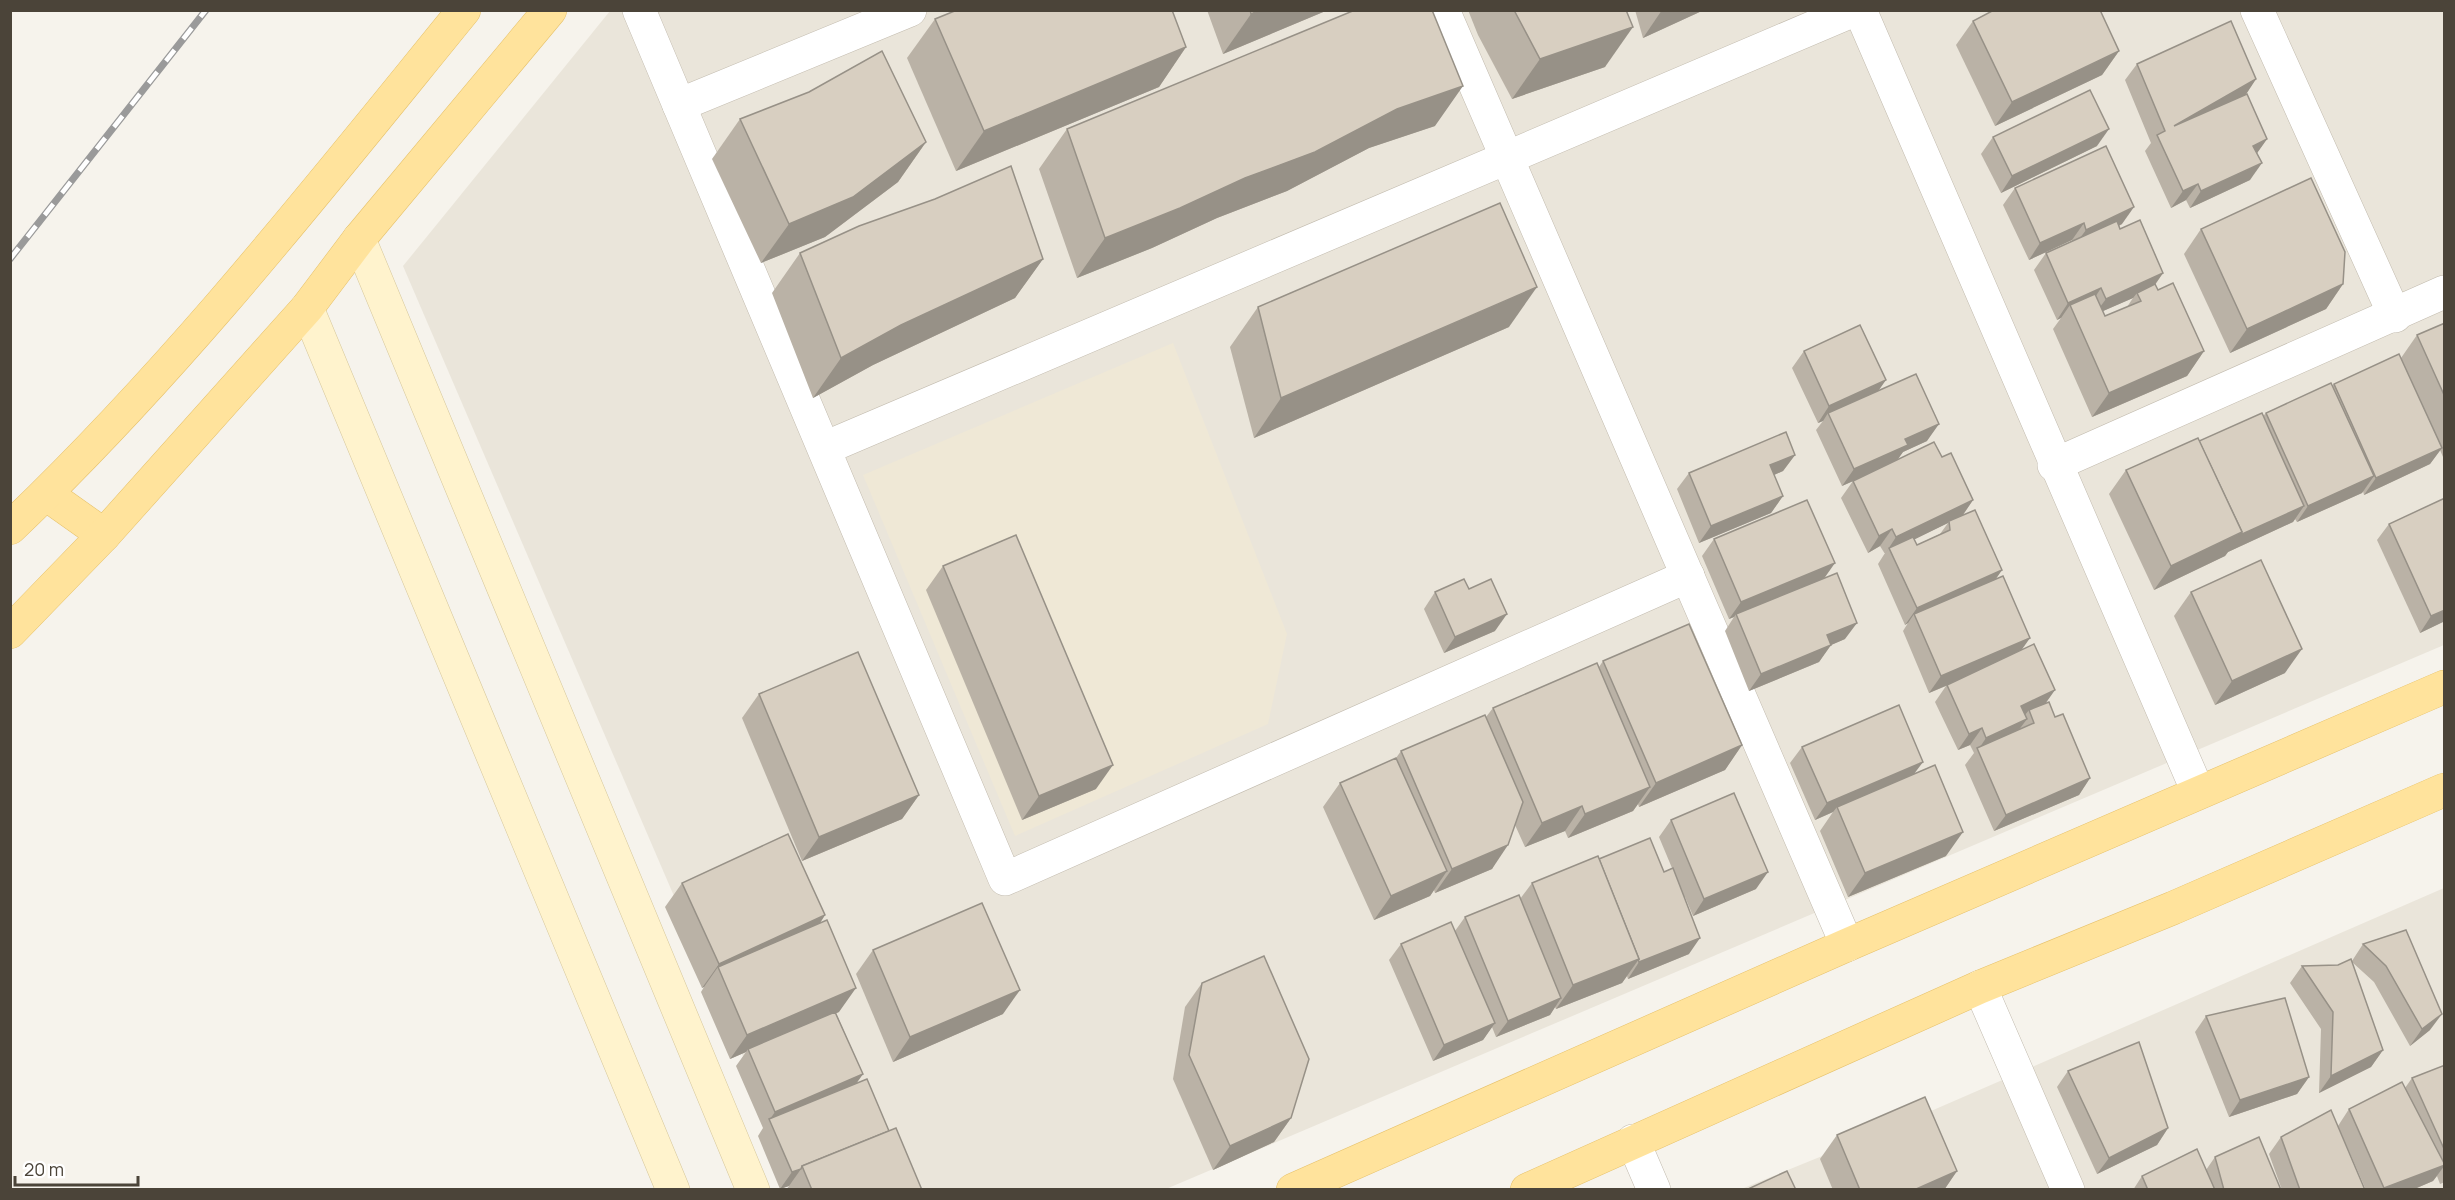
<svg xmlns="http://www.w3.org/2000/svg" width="2455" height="1200" font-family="Manrope,sans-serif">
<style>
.residential{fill:#eae5da}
.education{fill:#efe8d6}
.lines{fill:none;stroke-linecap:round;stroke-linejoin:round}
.minor-casing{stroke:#c2bbae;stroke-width:34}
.secondary-casing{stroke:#d6c79b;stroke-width:34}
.primary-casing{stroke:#e6c16a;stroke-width:34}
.minor{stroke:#fff;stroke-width:33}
.secondary{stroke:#fff3cd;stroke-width:33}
.primary{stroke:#ffe39c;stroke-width:33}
.rail-casing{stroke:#9a9a9a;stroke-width:7}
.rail{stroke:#fff;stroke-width:4.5;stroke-dasharray:14;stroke-linecap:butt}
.wall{fill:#bab2a6;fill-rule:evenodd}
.shaded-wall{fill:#979187}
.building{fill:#d8cfc1;stroke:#979187;stroke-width:1.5}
</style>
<rect width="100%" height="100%" fill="#f6f3ec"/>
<g class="residential">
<path d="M610,11H2444V645L1166,1189H800L403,266Z"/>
<path d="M2444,888V1189L1739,1190L1908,1121Z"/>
</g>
<path class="education" d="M1173,343L1287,634L1268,724L1015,836L863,475Z"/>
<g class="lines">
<defs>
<g id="minor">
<path d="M639,10L1005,879L1688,576"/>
<path d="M1443,10L1847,945"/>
<path d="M1860,10L2198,792"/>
<path d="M2257,10L2395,316"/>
<path d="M679,105L910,10"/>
<path d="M825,448L1854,10"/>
<path d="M2054,465L2444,292"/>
<path d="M1980,987L2068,1190"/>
<path d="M1633,1141L1654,1190"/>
</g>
<g id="secondary">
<path d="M359,239L753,1190"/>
<path d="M307,308L673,1190"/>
</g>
<g id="primary">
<path d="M46,494L104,535"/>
<path d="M10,528C177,369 319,188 464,10"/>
<path d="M10,632L104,535L307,308L359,239L550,10"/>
<path d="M1293,1190L1847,945L2444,687"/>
<path d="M1527,1190L1980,987L2173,908L2444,790"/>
</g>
</defs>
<use href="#minor" class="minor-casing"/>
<use href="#secondary" class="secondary-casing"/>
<use href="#primary" class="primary-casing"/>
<use href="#minor" class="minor"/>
<use href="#secondary" class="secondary"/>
<use href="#primary" class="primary"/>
<defs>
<path id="rail" d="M10,259L206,10"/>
</defs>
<use href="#rail" class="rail-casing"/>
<use href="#rail" class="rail"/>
</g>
<g class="wall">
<path d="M1207,10H1328L1223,54Z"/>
<path d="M1468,10H1626L1605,67L1512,99L1478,35Z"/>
<path d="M1635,10H1704L1643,38Z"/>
<path d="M935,19L1186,47L1159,87L956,171L907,58Z"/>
<path d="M1973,21L2119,51L2102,75L1995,126L1956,45Z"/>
<path d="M2137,64L2256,79L2245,95L2267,139L2257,153L2250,180L2190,208L2186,200L2171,208L2145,151L2151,143L2125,80Z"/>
<path d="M740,119L926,142L898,182L825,237L761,263L712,159Z"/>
<path d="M1435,126L1369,148L1287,191L1217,218L1152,248L1077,278L1039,169L1067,129Z"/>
<path d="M1993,137L2097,146L2001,193L1981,154Z"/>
<path d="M2015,188L2122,224L2119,226L2120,229L2163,273L2155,285L2158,290L2204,351L2187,376L2092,417L2053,329L2061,318L2057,320L2034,270L2046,253L2072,241V240L2029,260L2003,205ZM2133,298L2127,307L2105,316L2103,311Z"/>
<path d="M2201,229L2343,284L2326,309L2230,353L2184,254Z"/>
<path d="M800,253L1043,259L1015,298L873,365L813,398L772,293Z"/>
<path d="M1258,307L1509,327L1254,438L1230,347Z"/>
<path d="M2445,323V457H2443L2440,450L2430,464L2364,495L2363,491L2362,493L2297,522L2295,519L2293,522L2228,552L2225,556L2154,590L2109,494L2126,470L2263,416L2266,413L2332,386L2334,384L2401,358L2417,335Z"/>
<path d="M1804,351L1879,390L1927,441L1903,452L1897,459L1942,457L1973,500L1963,515L2002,570L1995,580L2022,650L2046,703L2090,778L2079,795L1994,831L1965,765L1974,753L1970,745L1958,750L1935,702L1946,686L1929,693L1903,631L1908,623L1905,625L1878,564L1885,553V554L1880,546L1868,553L1841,498L1853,481L1842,486L1816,430L1823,421L1818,423L1792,368ZM1948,523L1940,534L1917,545L1914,539Z"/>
<path d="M1795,455L1783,471L1774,475L1783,496L1771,513L1699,543L1677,489L1689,473Z"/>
<path d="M2445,498V621L2420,633L2377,540L2389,524Z"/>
<path d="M1714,539L1824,578L1845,639L1831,645L1819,662L1749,691L1725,631L1734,617L1729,619L1702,556Z"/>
<path d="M943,566L1096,789L1022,820L926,590Z"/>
<path d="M1469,589L1495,631L1444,653L1424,609L1435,592Z"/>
<path d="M2191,592L2285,673L2215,705L2174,616Z"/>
<path d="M1603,661L1742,745L1725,770L1639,807L1638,804L1633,811L1568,838L1565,831L1525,847L1515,825L1492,869L1435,893L1434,890L1430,896L1374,920L1323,807L1340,783L1396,758L1401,751L1486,717L1493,708L1599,667Z"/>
<path d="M759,694L919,795L902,819L802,861L742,718Z"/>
<path d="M1802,747L1914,774L1946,856L1848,897L1820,831L1833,812L1815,820L1790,763Z"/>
<path d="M1671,820L1756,889L1693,916L1685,897L1689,954L1628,979L1627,976L1622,983L1556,1009L1555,1007L1550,1015L1496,1037L1492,1027L1483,1040L1433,1061L1389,960L1401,944L1455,931L1465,917L1520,899L1532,883L1599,859L1664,872L1672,868L1659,837Z"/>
<path d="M682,883L825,915L820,923L839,1012L836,1013L863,1074L856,1083L889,1131L922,1190H786L789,1186L780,1189L758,1136L763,1128L736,1066L746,1052L730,1059L701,992L704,987L702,988L665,907Z"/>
<path d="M2406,930L2430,1030L2410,1046L2374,982L2352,962L2383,1050L2371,1067L2319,1093L2321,1029L2290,983L2302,966L2338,965L2352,961L2363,944Z"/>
<path d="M873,950L1003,1014L893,1062L856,974Z"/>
<path d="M1202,983L1291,1118L1274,1142L1213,1170L1173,1079L1185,1007Z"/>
<path d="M2206,1016L2309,1077L2297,1094L2229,1117L2195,1032Z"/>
<path d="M2445,1065V1182L2440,1184L2437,1176L2433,1181L2412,1190H2366L2345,1142L2365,1190H2282L2269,1154L2281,1137L2338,1126L2349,1109L2405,1088L2412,1078Z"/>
<path d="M2068,1071L2168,1128L2157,1145L2097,1174L2057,1087Z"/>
<path d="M1837,1135L1957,1171L1944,1190H1833L1820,1159Z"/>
<path d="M2215,1157L2281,1190H2133L2142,1176L2206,1170Z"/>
</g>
<g class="shaded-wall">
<path d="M1260,10H1328L1223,54L1251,14Z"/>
<path d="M1662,10H1704L1643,38Z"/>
<path d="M1633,27L1605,67L1512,99L1540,59Z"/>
<path d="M1186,47L1159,87L956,171L984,131Z"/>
<path d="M2119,51L2102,75L1995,126L2012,102Z"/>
<path d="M2256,79L2245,96L2174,126Z"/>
<path d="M1463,86L1435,126L1369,148L1287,191L1217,218L1152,248L1077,278L1105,238L1397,109Z"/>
<path d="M2109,129L2097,146L2001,193L2012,176Z"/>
<path d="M2267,139L2255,156L2253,146Z"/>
<path d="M926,142L898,182L825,237L761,263L789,224Z"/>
<path d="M2262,163L2250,180L2190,208L2201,191Z"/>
<path d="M2198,184L2186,200L2171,208L2183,191Z"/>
<path d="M2134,207L2122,224L2074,246L2086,230Z"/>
<path d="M2084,223L2072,240L2029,260L2040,243Z"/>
<path d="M1043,259L1015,298L873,365L813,398L841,358L901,325Z"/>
<path d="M2163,273L2151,290L2137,293L2133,298L2094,315L2106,299Z"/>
<path d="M2343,284L2326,309L2230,353L2247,329Z"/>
<path d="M1537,287L1509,327L1254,438L1281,398Z"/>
<path d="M2101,288L2090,305H2070L2061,318L2057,320L2068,303Z"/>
<path d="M2204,351L2187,376L2092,417L2109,393Z"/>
<path d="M1886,380L1874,397L1828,413L1823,421L1818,423L1829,406Z"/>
<path d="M1939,424L1927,441L1903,452L1896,462L1842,486L1854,469L1905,439Z"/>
<path d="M2442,448L2430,464L2364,495L2376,478Z"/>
<path d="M1795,455L1783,471L1758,482L1770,465Z"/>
<path d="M2374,476L2362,493L2297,522L2308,506Z"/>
<path d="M1783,496L1771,513L1699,543L1711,526Z"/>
<path d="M1973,500L1962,516L1949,521L1948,523L1891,551L1889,548L1885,554L1896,537Z"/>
<path d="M2304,506L2293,522L2228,552L2225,556L2154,590L2171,566L2242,532Z"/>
<path d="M1892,529L1880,546L1868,553L1879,536Z"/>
<path d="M1835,563L1823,580L1736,614L1734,617L1729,619L1741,602Z"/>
<path d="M2002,570L1990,587L1914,614L1908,623L1905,625L1917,608Z"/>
<path d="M2445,610V621L2420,633L2431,616Z"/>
<path d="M1507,614L1495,631L1444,653L1455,637Z"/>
<path d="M1857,623L1845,639L1815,652L1827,635Z"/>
<path d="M2030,638L2018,655L1929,693L1941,676Z"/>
<path d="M1831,645L1819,662L1749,691L1761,674Z"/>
<path d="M2302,649L2285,673L2215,705L2232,681Z"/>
<path d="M2055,690L2043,707L2029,710L2025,715L2021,706Z"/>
<path d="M2027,719L2015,735L1978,750L1986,738Z"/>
<path d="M1982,728L1970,745L1958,750L1969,734Z"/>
<path d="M1742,745L1725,770L1639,807L1656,783Z"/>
<path d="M1923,762L1911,778L1837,807L1833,812L1815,820L1827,803Z"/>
<path d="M1113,765L1096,789L1022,820L1039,796Z"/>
<path d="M2090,778L2079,795L1994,831L2006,815Z"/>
<path d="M1650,787L1633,811L1568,838L1585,814Z"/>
<path d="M919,795L902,819L802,861L819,837Z"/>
<path d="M1582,806L1565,831L1525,847L1542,823Z"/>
<path d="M1963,832L1946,856L1848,897L1865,873Z"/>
<path d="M1508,845L1492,869L1435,893L1452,869Z"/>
<path d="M1447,871L1430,896L1374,920L1391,896Z"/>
<path d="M1768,872L1756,889L1693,916L1704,899Z"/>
<path d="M825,915L809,940L718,967L704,987L702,988L719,964Z"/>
<path d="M1700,938L1689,954L1628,979L1639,962Z"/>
<path d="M1639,959L1622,983L1556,1009L1573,985Z"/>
<path d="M856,988L839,1012L749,1051L748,1049L746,1052L730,1059L747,1035Z"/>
<path d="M1020,990L1003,1014L893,1062L910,1037Z"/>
<path d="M1561,998L1550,1015L1496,1037L1508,1021Z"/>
<path d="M2442,1014L2430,1030L2410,1046L2422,1029Z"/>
<path d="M1495,1023L1483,1040L1433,1061L1444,1045Z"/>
<path d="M2383,1050L2371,1067L2319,1093L2331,1076Z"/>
<path d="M863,1074L851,1091L770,1119L775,1112Z"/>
<path d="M2309,1077L2297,1094L2229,1117L2240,1100Z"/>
<path d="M1291,1118L1274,1142L1213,1170L1230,1146Z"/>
<path d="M2168,1128L2157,1145L2097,1174L2109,1158Z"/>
<path d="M2445,1165L2433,1181L2412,1190H2383L2384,1188Z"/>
<path d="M801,1169L789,1186L780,1189L792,1172Z"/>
<path d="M1957,1171L1944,1190H1914Z"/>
</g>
<g class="building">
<path d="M957,10H1172L1186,47L984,131L935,19Z"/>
<path d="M1250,10H1260L1251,14Z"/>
<path d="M1355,10H1432L1463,86L1397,109L1315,152L1245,178L1180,208L1105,238L1067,129Z"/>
<path d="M1514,10H1626L1633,27L1540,59Z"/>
<path d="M1994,10H2100L2119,51L2012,102L1973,21Z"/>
<path d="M2231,21L2256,79L2174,126L2247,94L2267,139L2253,146L2262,163L2201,191L2198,184L2183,191L2157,135L2165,131L2137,64Z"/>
<path d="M882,51L926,142L853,197L789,224L740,119L809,92Z"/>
<path d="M2090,90L2109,129L2012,176L1993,137Z"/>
<path d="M2106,146L2134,207L2086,230L2084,223L2040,243L2015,188Z"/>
<path d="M1011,166L1043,259L901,325L841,358L800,253L859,226L935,199Z"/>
<path d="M2311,178L2345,252L2343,284L2247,329L2201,229Z"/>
<path d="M1500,203L1537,287L1281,398L1258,307Z"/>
<path d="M2140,220L2163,273L2106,299L2101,288L2068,303L2046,253L2117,221L2120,229Z"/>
<path d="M2173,283L2204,351L2109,393L2070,305L2095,294L2105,316L2141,301L2137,293L2155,284L2158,290Z"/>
<path d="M2445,323V397L2417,335Z"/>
<path d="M1860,325L1886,380L1829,406L1804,351Z"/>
<path d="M2399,354L2442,448L2376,478L2334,384Z"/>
<path d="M1916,374L1939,424L1905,439L1908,445L1854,469L1828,413Z"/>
<path d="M2331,383L2374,476L2308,506L2266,413Z"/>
<path d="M2262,413L2304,506L2240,535L2242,532L2199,441Z"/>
<path d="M1786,432L1795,455L1770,465L1783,496L1711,526L1689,473Z"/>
<path d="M2198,438L2242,532L2171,566L2126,470Z"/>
<path d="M1934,442L1942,457L1951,453L1973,500L1896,537L1892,529L1879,536L1853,481Z"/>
<path d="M2445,498V610L2431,616L2389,524Z"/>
<path d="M1807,500L1835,563L1741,602L1714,539Z"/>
<path d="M1975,510L2002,570L1917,608L1889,548L1913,537L1917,545L1950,530L1949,521Z"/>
<path d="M1016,535L1113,765L1039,796L943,566Z"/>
<path d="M2261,560L2302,649L2232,681L2191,592Z"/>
<path d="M1837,573L1857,623L1827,635L1831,645L1761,674L1736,614Z"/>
<path d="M2003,576L2030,638L1941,676L1914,614Z"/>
<path d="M1464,579L1469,589L1491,579L1507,614L1455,637L1435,592Z"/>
<path d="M1689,624L1742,745L1656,783L1603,661Z"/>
<path d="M2034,644L2055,690L2021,706L2027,719L1986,738L1982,728L1969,734L1947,685Z"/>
<path d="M858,652L919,795L819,837L759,694Z"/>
<path d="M1597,663L1650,787L1585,814L1582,806L1542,823L1493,708Z"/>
<path d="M2049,702L2055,717L2063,714L2090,778L2006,815L1977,748L2034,723L2029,710Z"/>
<path d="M1899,705L1923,762L1827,803L1802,747Z"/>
<path d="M1485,715L1523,802L1508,845L1452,869L1401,751Z"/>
<path d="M1396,758L1447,871L1391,896L1340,783Z"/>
<path d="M1935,765L1963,832L1865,873L1837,807Z"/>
<path d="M1734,793L1768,872L1704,899L1671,820Z"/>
<path d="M788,834L825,915L719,964L682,883Z"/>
<path d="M1650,838L1664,872L1673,868L1700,938L1639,962L1638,959H1639L1599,859Z"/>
<path d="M1598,856L1639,959L1573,985L1532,883Z"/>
<path d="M1519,895L1561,998L1508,1021L1465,917Z"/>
<path d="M982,903L1020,990L910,1037L873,950Z"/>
<path d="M827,920L856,988L747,1035L718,967Z"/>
<path d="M1451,922L1495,1023L1444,1045L1401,944Z"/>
<path d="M2406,930L2442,1014L2422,1029L2386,966L2363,944Z"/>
<path d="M1264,956L1309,1059L1291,1118L1230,1146L1189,1055L1202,983Z"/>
<path d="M2351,959L2383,1050L2331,1076L2333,1012L2302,966L2338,965Z"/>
<path d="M2285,998L2309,1077L2240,1100L2206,1016Z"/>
<path d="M835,1012L863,1074L775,1112L748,1049Z"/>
<path d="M2139,1042L2168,1128L2109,1158L2068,1071Z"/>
<path d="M2445,1065V1151L2412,1078Z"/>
<path d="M867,1079L889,1131L802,1166L801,1169L792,1172L769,1119Z"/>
<path d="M2402,1082L2445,1165L2384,1188L2349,1109Z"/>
<path d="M1925,1097L1957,1171L1914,1190H1860L1837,1135Z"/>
<path d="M2331,1110L2365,1190H2300L2281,1137Z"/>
<path d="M896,1128L922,1190H812L802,1166Z"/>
<path d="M2259,1137L2281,1190H2224L2215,1157Z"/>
<path d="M2197,1149L2215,1190H2148L2142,1176Z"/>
<path d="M1787,1171L1796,1190H1746Z"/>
</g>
<rect width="2455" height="1200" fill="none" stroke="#4b4439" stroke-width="24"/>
<path d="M15 1176v9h123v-9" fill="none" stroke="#4b4439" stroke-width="3"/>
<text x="24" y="1176" font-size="18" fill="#4b4439" stroke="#ffffff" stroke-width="4.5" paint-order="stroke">20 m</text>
</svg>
